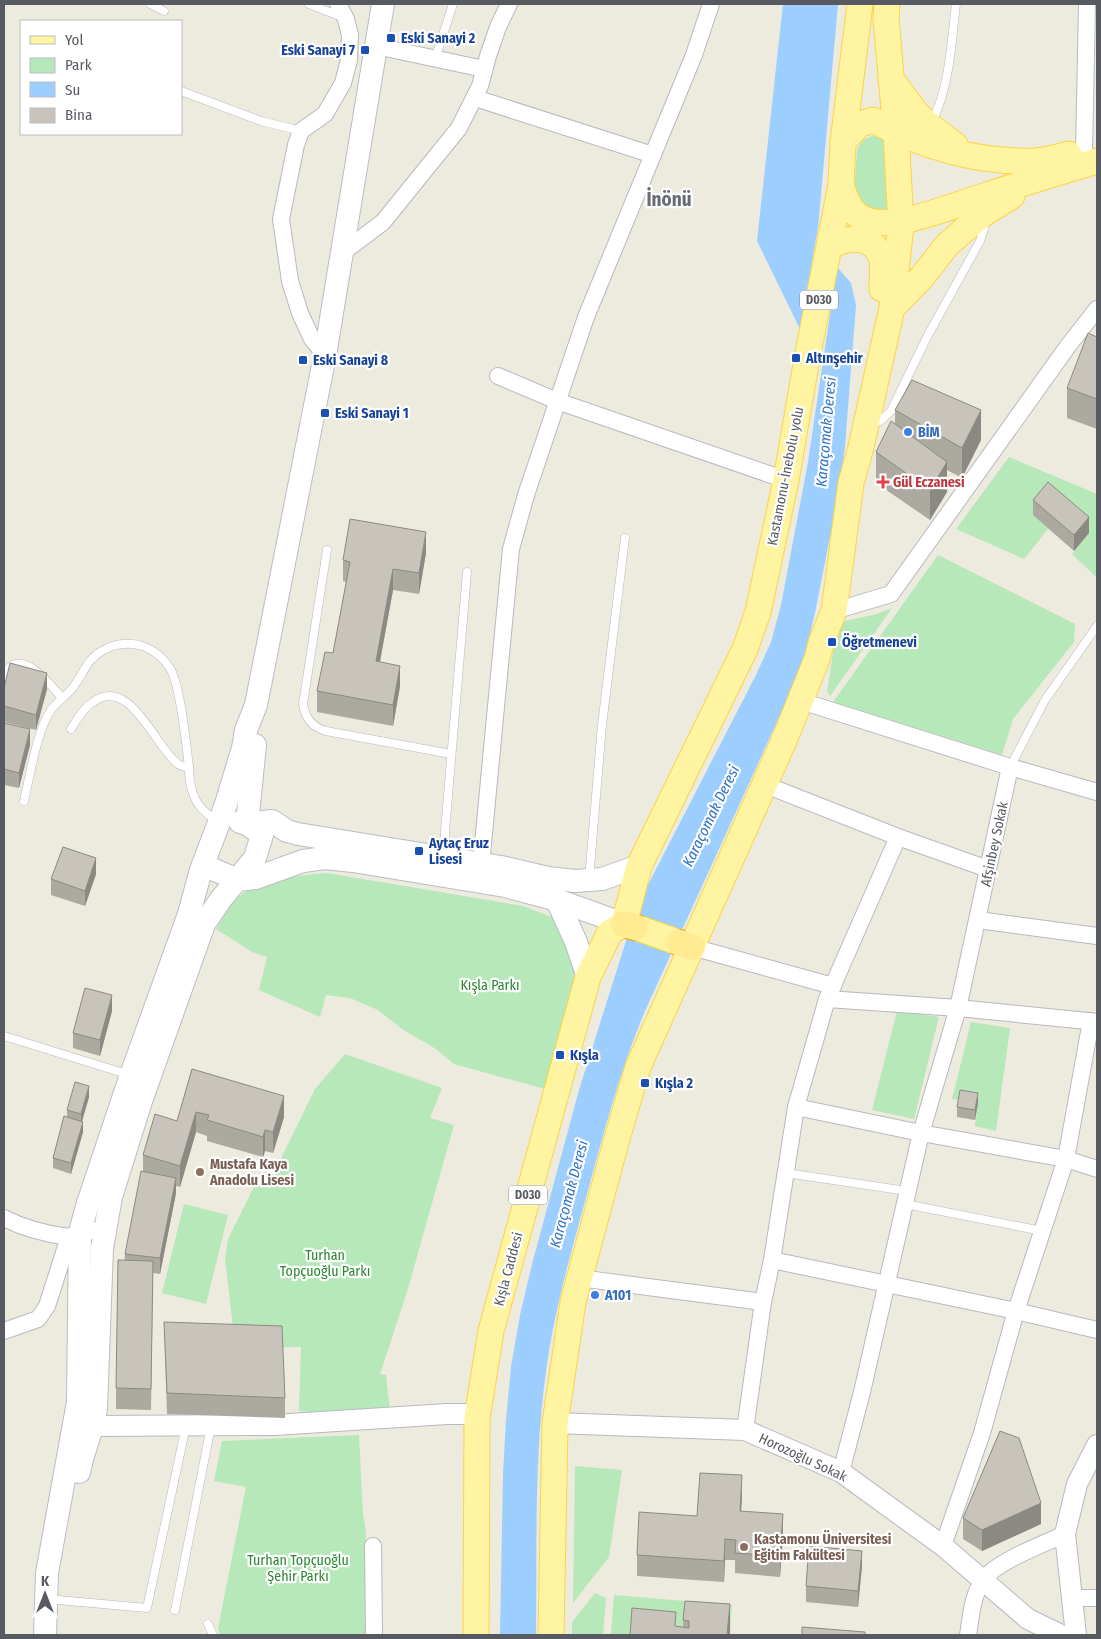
<svg xmlns="http://www.w3.org/2000/svg" width="1101" height="1639" font-family="'Fira Sans Condensed',sans-serif">
<style>
.green{fill:#b7e8b9}
.water{fill:#9ccfff}
.lines{fill:none;stroke-linecap:round;stroke-linejoin:round}
.service-casing{stroke:#b7b9bf;stroke-width:9}
.minor-casing{stroke:#b7b9bf;stroke-width:18}
.tertiary-casing{stroke:#b7b9bf;stroke-width:22}
.secondary-casing{stroke:#b9bdc5;stroke-width:24}
.primary-casing{stroke:#ffd345;stroke-width:27}
.trunk-casing{stroke:#ebac00;stroke-width:28}
.service{stroke:#fff;stroke-width:8}
.minor{stroke:#fff;stroke-width:16}
.tertiary{stroke:#fff;stroke-width:20}
.secondary{stroke:#fff;stroke-width:22}
.primary{stroke:#fff4a1;stroke-width:25}
.trunk{stroke:#ffec92;stroke-width:26}
.wall{fill:#aca9a1}
.shaded-wall{fill:#8c8983}
.building{fill:#c8c4bb;stroke:#8c8983}
.transit-dot{fill:#1a4fb4;stroke:#fff;stroke-width:2}
.shop-dot{fill:#3f7fe0;stroke:#fff;stroke-width:2}
.health-dot{fill:#e0444e;stroke:#fff;stroke-width:2}
.education-dot{fill:#8d6e63;stroke:#fff;stroke-width:2}
.labels{text-anchor:middle;stroke-width:4.5;stroke-linejoin:round;paint-order:stroke}
.shield{fill:#fff;stroke:#898c90;stroke-width:1}
.shield-label{font-size:12px;font-weight:bold;fill:#575b61}
.transit-label{font-size:14px;font-weight:bold;fill:#164399;stroke:#fff;text-anchor:start}
.shop-label{font-size:14px;font-weight:bold;fill:#366cbe;stroke:#fff;text-anchor:start}
.street-label{font-size:14px;fill:#575b61;stroke:#fff}
.health-label{font-size:14px;font-weight:bold;fill:#be3a42;stroke:#fff;text-anchor:start}
.park-label{font-size:14px;fill:#2b8633;stroke:#fff}
.education-label{font-size:14px;font-weight:bold;fill:#785e54;stroke:#fff;text-anchor:start}
.water-label{font-size:15px;font-style:italic;fill:#3072c6;stroke:#fff}
.district-label{font-size:19px;font-weight:bold;fill:#686d74;stroke:#fff}
</style>
<rect width="100%" height="100%" fill="#edeade"/>
<g class="green">
<path d="M872,136L884,138L888,208C881,212 869,210 862,205C859,203 856,198 854,195L857,150L862,141Z"/>
<path d="M1009,457L1097,494V578L1072,554L1089,533L1048,529L1024,559L956,529Z"/>
<path d="M938,555L1075,624L1074,642L1013,719L1002,755L833,702Z"/>
<path d="M892,608L830,696L827,692L836,634L839,626L845,621L877,614Z"/>
<path d="M327,873L523,906L554,918L579,974L545,1089L454,1064L436,1049L402,1029L378,1010L350,998L326,995L320,1017L259,990L267,957L252,952L216,929C222,920 228,908 235,900C256,879 300,875 327,873Z"/>
<path d="M897,1011L939,1017L914,1119L872,1110Z"/>
<path d="M971,1022L1010,1028L996,1131L975,1126L978,1103L952,1099Z"/>
<path d="M345,1054L442,1088L430,1118L454,1125L407,1292L380,1374L386,1375L390,1410L354,1417L299,1411L301,1347H282L234,1336L225,1259L228,1239L260,1175L271,1179L315,1089Z"/>
<path d="M184,1204L228,1215L206,1304L162,1293Z"/>
<path d="M359,1435L363,1514L366,1533L365,1635H220L218,1628L246,1487L214,1481L222,1441Z"/>
<path d="M575,1466L622,1470L609,1557L573,1603Z"/>
<path d="M595,1593L606,1598L603,1635H572V1622Z"/>
<path d="M614,1595L732,1605L730,1634L685,1631V1635H611Z"/>
</g>
<g class="water">
<path d="M783,4H838L818,228L800,329L757,241Z"/>
<path d="M837,267L851,283L856,305L845,446L840,486L815,613L805,654L793,687L645,1011C620,1070 604,1132 587,1194C571,1253 554,1311 546,1371C534,1458 537,1548 536,1635H500L503,1473L506,1420L511,1367L520,1315L532,1264L579,1090L637,906L755,677L771,642L781,605L808,462Z"/>
</g>
<g class="lines">
<defs>
<g id="service">
<path d="M150,4L164,11"/>
<path d="M309,4L342,17"/>
<path d="M435,59L453,4"/>
<path d="M181,91L261,121L301,131"/>
<path d="M932,122C950,85 951,45 956,4"/>
<path d="M870,425L880,421L891,411L927,337L980,241L984,229L982,221"/>
<path d="M327,550L303,704C305,718 312,727 326,731L451,754"/>
<path d="M4,677C17,642 50,684 62,698"/>
<path d="M71,729C77,720 83,708 93,702C130,675 155,747 178,764C181,766 185,767 189,767"/>
<path d="M1010,767L1045,700L1097,626"/>
<path d="M24,801C30,776 37,730 51,710C57,701 68,695 74,686C84,673 87,659 102,651C113,644 127,642 139,645C153,649 164,658 171,670C181,689 186,744 189,767C189,776 190,785 193,793C197,807 206,813 217,821"/>
<path d="M445,857V831L467,572"/>
<path d="M589,879L602,725L625,538"/>
<path d="M4,1036L130,1075"/>
<path d="M786,1173L907,1191"/>
<path d="M905,1204L1042,1231"/>
<path d="M58,1600L147,1608L186,1426"/>
<path d="M175,1610L211,1426"/>
<path d="M208,1624L213,1635"/>
</g>
<g id="minor">
<path d="M376,46L484,69"/>
<path d="M475,98L653,155"/>
<path d="M1084,152L1087,4"/>
<path d="M342,253L383,222L459,128L480,86L488,56L498,27L509,4"/>
<path d="M325,355L312,339L300,313L290,281L281,219L296,145L301,131L325,114L343,83L349,60L350,35L346,19L338,4"/>
<path d="M498,376L557,401L786,480"/>
<path d="M834,611L891,594L1068,346L1097,309"/>
<path d="M801,701L1010,767L1097,792"/>
<path d="M763,784L898,837L988,869"/>
<path d="M480,875L511,549L526,495L586,317L694,55L711,4"/>
<path d="M978,920L1097,936"/>
<path d="M692,947L833,986"/>
<path d="M827,999L958,1008L1097,1022"/>
<path d="M796,1107L921,1133L1066,1159L1097,1169"/>
<path d="M4,1218C25,1229 45,1234 69,1237"/>
<path d="M772,1260L1016,1311L1097,1330"/>
<path d="M579,1278L763,1302"/>
<path d="M4,1331L38,1319L47,1306L69,1237L80,1232L104,1230"/>
<path d="M745,1430L763,1302L772,1260L796,1107L827,999L898,837"/>
<path d="M841,1472L862,1392L921,1133L958,1008L1010,767"/>
<path d="M373,1546L374,1635"/>
<path d="M943,1546L982,1433L1016,1311L1066,1159L1091,1021"/>
<path d="M1072,1598H1097"/>
<path d="M968,1635C971,1618 972,1594 984,1579C997,1561 1044,1544 1065,1534"/>
</g>
<g id="tertiary">
<path d="M555,1423L745,1430L841,1472L943,1546L1028,1619L1061,1635"/>
<path d="M77,1424L94,1426L274,1425L447,1414H477"/>
<path d="M1076,1635L1065,1534L1077,1484L1097,1445"/>
</g>
<g id="secondary">
<path d="M240,822L247,824L272,821L287,831L298,834L501,867L548,878L575,881L602,879L639,866"/>
<path d="M247,824L255,745"/>
<path d="M203,865L238,880L256,878L303,861L325,858L353,861L505,886L557,900L624,924"/>
<path d="M557,900L576,942L588,977"/>
<path d="M79,1472C83,1450 93,1431 96,1408L102,1248L111,1197L141,1101L204,924L221,899L255,858L262,835L247,824"/>
<path d="M45,1635L47,1573L78,1402L80,1232L88,1203L131,1075L189,914L201,870L226,804L243,748L246,730L256,705L325,355L383,4"/>
</g>
<g id="primary">
<path d="M891,79L917,114L930,126L955,145"/>
<path d="M843,142L860,124L873,120C922,147 980,163 1035,161C1047,160 1058,157 1069,154"/>
<path d="M841,185C846,199 850,213 864,219C875,224 890,223 902,221C931,215 959,204 987,195C1023,183 1060,172 1097,161"/>
<path d="M830,247C848,235 878,235 882,262C883,271 882,281 882,289"/>
<path d="M892,308L922,277L947,245L980,216L1012,196"/>
<path d="M635,927L680,943"/>
<path d="M476,1635L477,1418L491,1331L588,977L610,932L624,924L639,866L745,649L758,612L786,480L808,353L841,185L843,142L860,4"/>
<path d="M551,1635L555,1423L573,1302L618,1135L638,1067L783,743L817,659L822,640L834,611L851,483L861,447L892,308L901,225L896,132L886,20L887,4"/>
</g>
<g id="trunk">
<path d="M624,924L635,927"/>
<path d="M680,943L692,947"/>
</g>
</defs>
<use href="#service" class="service-casing"/>
<use href="#minor" class="minor-casing"/>
<use href="#tertiary" class="tertiary-casing"/>
<use href="#secondary" class="secondary-casing"/>
<use href="#primary" class="primary-casing"/>
<use href="#trunk" class="trunk-casing"/>
<use href="#service" class="service"/>
<use href="#minor" class="minor"/>
<use href="#tertiary" class="tertiary"/>
<use href="#secondary" class="secondary"/>
<use href="#primary" class="primary"/>
<use href="#trunk" class="trunk"/>
</g>
<g class="wall">
<path d="M1097,337V429L1067,418V388Z"/>
<path d="M895,410L981,440L962,478L947,470V492L930,520L876,483V452L895,423Z"/>
<path d="M1033,500L1089,533L1074,551L1033,515Z"/>
<path d="M426,553L419,594L393,590L380,662L400,686L393,726L317,712V691L333,653L346,582L343,581V560Z"/>
<path d="M1097,596V615L1096,614V598Z"/>
<path d="M4,688L47,689L36,730L4,722Z"/>
<path d="M4,723L30,745L19,788L4,785Z"/>
<path d="M96,874L85,906L51,895V879Z"/>
<path d="M112,1011L100,1056L73,1048V1033Z"/>
<path d="M192,1069L284,1117L273,1153L265,1151L263,1157L207,1141V1136L196,1132L180,1187L176,1186V1193L160,1274L153,1273L151,1410L116,1409V1388L125,1254L143,1171V1155L177,1121Z"/>
<path d="M89,1097L82,1122L83,1132L71,1174L53,1168V1158L67,1117V1110Z"/>
<path d="M978,1103L975,1120L957,1117V1107Z"/>
<path d="M164,1322L285,1398V1418L167,1414Z"/>
<path d="M742,1496L741,1511L783,1535L780,1577L735,1573V1560H725L724,1582L637,1576V1555L697,1516Z"/>
<path d="M963,1518L1041,1524L982,1551L963,1539Z"/>
<path d="M862,1566L858,1607L806,1602V1586Z"/>
<path d="M685,1601L730,1635L676,1626L683,1627Z"/>
</g>
<g class="shaded-wall">
<path d="M981,410V440L962,478V448Z"/>
<path d="M947,462V492L930,520V490Z"/>
<path d="M1089,517V533L1074,551V535Z"/>
<path d="M426,532V553L419,594V573Z"/>
<path d="M393,569V590L376,682V661Z"/>
<path d="M400,666V686L393,726V705Z"/>
<path d="M47,673V689L36,730V715Z"/>
<path d="M30,729V745L19,788V773Z"/>
<path d="M96,858V874L85,906V891Z"/>
<path d="M112,995V1011L100,1056V1040Z"/>
<path d="M89,1086V1097L81,1124V1114Z"/>
<path d="M978,1093V1103L975,1120V1110Z"/>
<path d="M284,1096V1117L273,1153V1132Z"/>
<path d="M196,1112V1132L180,1187V1166Z"/>
<path d="M83,1122V1132L71,1174V1163Z"/>
<path d="M265,1130V1151L263,1157V1137Z"/>
<path d="M176,1178V1193L160,1274V1258Z"/>
<path d="M742,1475V1496L740,1532V1511Z"/>
<path d="M1041,1503V1524L982,1551V1530Z"/>
<path d="M783,1514V1535L780,1577V1556Z"/>
<path d="M725,1539V1560L724,1582V1561Z"/>
<path d="M862,1551V1566L858,1607V1591Z"/>
<path d="M730,1604V1635H727Z"/>
</g>
<g class="building">
<path d="M1088,333L1097,337V399L1067,388Z"/>
<path d="M912,380L981,410L962,448L895,410Z"/>
<path d="M891,421L947,462L930,490L876,452Z"/>
<path d="M1048,482L1089,517L1074,535L1033,500Z"/>
<path d="M350,519L426,532L419,573L393,569L376,661L400,666L393,705L317,691L325,652L333,653L350,562L343,560Z"/>
<path d="M10,663L47,673L36,715L4,706V688Z"/>
<path d="M4,723L30,729L19,773L4,769Z"/>
<path d="M63,847L96,858L85,891L51,879Z"/>
<path d="M85,988L112,995L100,1040L73,1033Z"/>
<path d="M192,1069L284,1096L273,1132L265,1130L263,1137L207,1120L209,1115L196,1112L180,1166L143,1155L155,1114L177,1121Z"/>
<path d="M75,1082L89,1086L81,1114L67,1110Z"/>
<path d="M960,1090L978,1093L975,1110L957,1107Z"/>
<path d="M64,1116L83,1122L71,1163L53,1158Z"/>
<path d="M141,1171L176,1178L160,1258L125,1254Z"/>
<path d="M118,1260L153,1261L151,1389L116,1388Z"/>
<path d="M164,1322L282,1326L285,1398L167,1393Z"/>
<path d="M1000,1431L1019,1438L1041,1503L982,1530L963,1518Z"/>
<path d="M700,1473L742,1475L740,1511L783,1514L780,1556L735,1553L736,1540L725,1539L724,1561L637,1555L639,1512L697,1516Z"/>
<path d="M809,1546L862,1551L858,1591L806,1586Z"/>
<path d="M685,1601L730,1604L727,1635H630L632,1608L676,1612L675,1626L689,1628V1621L683,1620Z"/>
<path d="M802,1627L865,1632V1635H802Z"/>
</g>
<g class="transit-dot">
<rect x="386" y="33" width="10" height="10" rx="2.5"/>
<rect x="360" y="45" width="10" height="10" rx="2.5"/>
<rect x="791" y="353" width="10" height="10" rx="2.5"/>
<rect x="298" y="355" width="10" height="10" rx="2.5"/>
<rect x="320" y="408" width="10" height="10" rx="2.5"/>
<rect x="827" y="637" width="10" height="10" rx="2.5"/>
<rect x="414" y="846" width="10" height="10" rx="2.5"/>
<rect x="555" y="1050" width="10" height="10" rx="2.5"/>
<rect x="640" y="1078" width="10" height="10" rx="2.5"/>
</g>
<g class="shop-dot">
<circle cx="908" cy="432" r="5"/>
<circle cx="595" cy="1295" r="5"/>
</g>
<path class="health-dot" d="M880.5 474.5h5v5h5v5h-5v5h-5v-5h-5v-5h5z"/>
<g class="education-dot">
<circle cx="200" cy="1172" r="5"/>
<circle cx="744" cy="1547" r="5"/>
</g>
<g class="labels">
<g class="shield">
<rect x="800" y="290.5" width="38" height="19" rx="4"/>
<rect x="509" y="1185.5" width="38" height="19" rx="4"/>
</g>
<g class="shield-label">
<text x="819" y="304">D030</text>
<text x="528" y="1199">D030</text>
</g>
<g class="transit-label">
<text x="401" y="43">Eski Sanayi 2</text>
<text x="355" y="55" text-anchor="end">Eski Sanayi 7</text>
<text x="806" y="363">Altınşehir</text>
<text x="313" y="365">Eski Sanayi 8</text>
<text x="335" y="418">Eski Sanayi 1</text>
<text x="842" y="647">Öğretmenevi</text>
<text x="429" y="848">Aytaç Eruz<tspan x="429" dy="16">Lisesi</tspan></text>
<text x="570" y="1060">Kışla</text>
<text x="655" y="1088">Kışla 2</text>
</g>
<g class="shop-label">
<text x="918" y="437">BİM</text>
<text x="605" y="1300">A101</text>
</g>
<g class="street-label">
<text transform="translate(785 476) rotate(-79)" y="5">Kastamonu-İnebolu yolu</text>
<text transform="translate(994 844) rotate(-78)" y="5">Afşinbey Sokak</text>
<text transform="translate(508 1269) rotate(-75)" y="5">Kışla Caddesi</text>
<text transform="translate(803 1457) rotate(25)" y="5">Horozoğlu Sokak</text>
</g>
<g class="health-label">
<text x="893" y="487">Gül Eczanesi</text>
</g>
<g class="park-label">
<text x="490" y="990">Kışla Parkı</text>
<text x="325" y="1260">Turhan<tspan x="325" dy="16">Topçuoğlu Parkı</tspan></text>
<text x="298" y="1565">Turhan Topçuoğlu<tspan x="298" dy="16">Şehir Parkı</tspan></text>
</g>
<g class="education-label">
<text x="210" y="1169">Mustafa Kaya<tspan x="210" dy="16">Anadolu Lisesi</tspan></text>
<text x="754" y="1544">Kastamonu Üniversitesi<tspan x="754" dy="16">Eğitim Fakültesi</tspan></text>
</g>
<g class="water-label">
<text transform="translate(826 432) rotate(-85)" y="5">Karaçomak Deresi</text>
<text transform="translate(711 816) rotate(-64)" y="5">Karaçomak Deresi</text>
<text transform="translate(569 1194) rotate(-75)" y="5">Karaçomak Deresi</text>
</g>
<g class="district-label">
<text x="669" y="206">İnönü</text>
</g>
</g>
<rect width="1101" height="1639" fill="none" stroke="#575b61" stroke-width="10"/>
<rect x="20" y="20" width="162" height="115" fill="#ffffff" stroke="#bcbdc0"/>
<rect x="30" y="36" width="25" height="8" fill="#fff4a1" stroke="#bcbdc0"/>
<text x="65" y="45" font-size="15" fill="#575b61">Yol</text>
<rect x="30" y="58" width="25" height="15" fill="#b7e8b9" stroke="#bcbdc0"/>
<text x="65" y="70" font-size="15" fill="#575b61">Park</text>
<rect x="30" y="82" width="25" height="15" fill="#9ccfff" stroke="#bcbdc0"/>
<text x="65" y="95" font-size="15" fill="#575b61">Su</text>
<rect x="30" y="108" width="25" height="15" fill="#c8c4bb" stroke="#bcbdc0"/>
<text x="65" y="120" font-size="15" fill="#575b61">Bina</text>
<g transform="translate(45 1594)" stroke="#ffffff" stroke-width="4" paint-order="stroke">
<path d="M0-4L9 19L0 12L-9 19Z" fill="#575b61"/>
<text y="-8" font-size="14" font-weight="bold" text-anchor="middle" fill="#575b61">K</text>
</g>
</svg>
